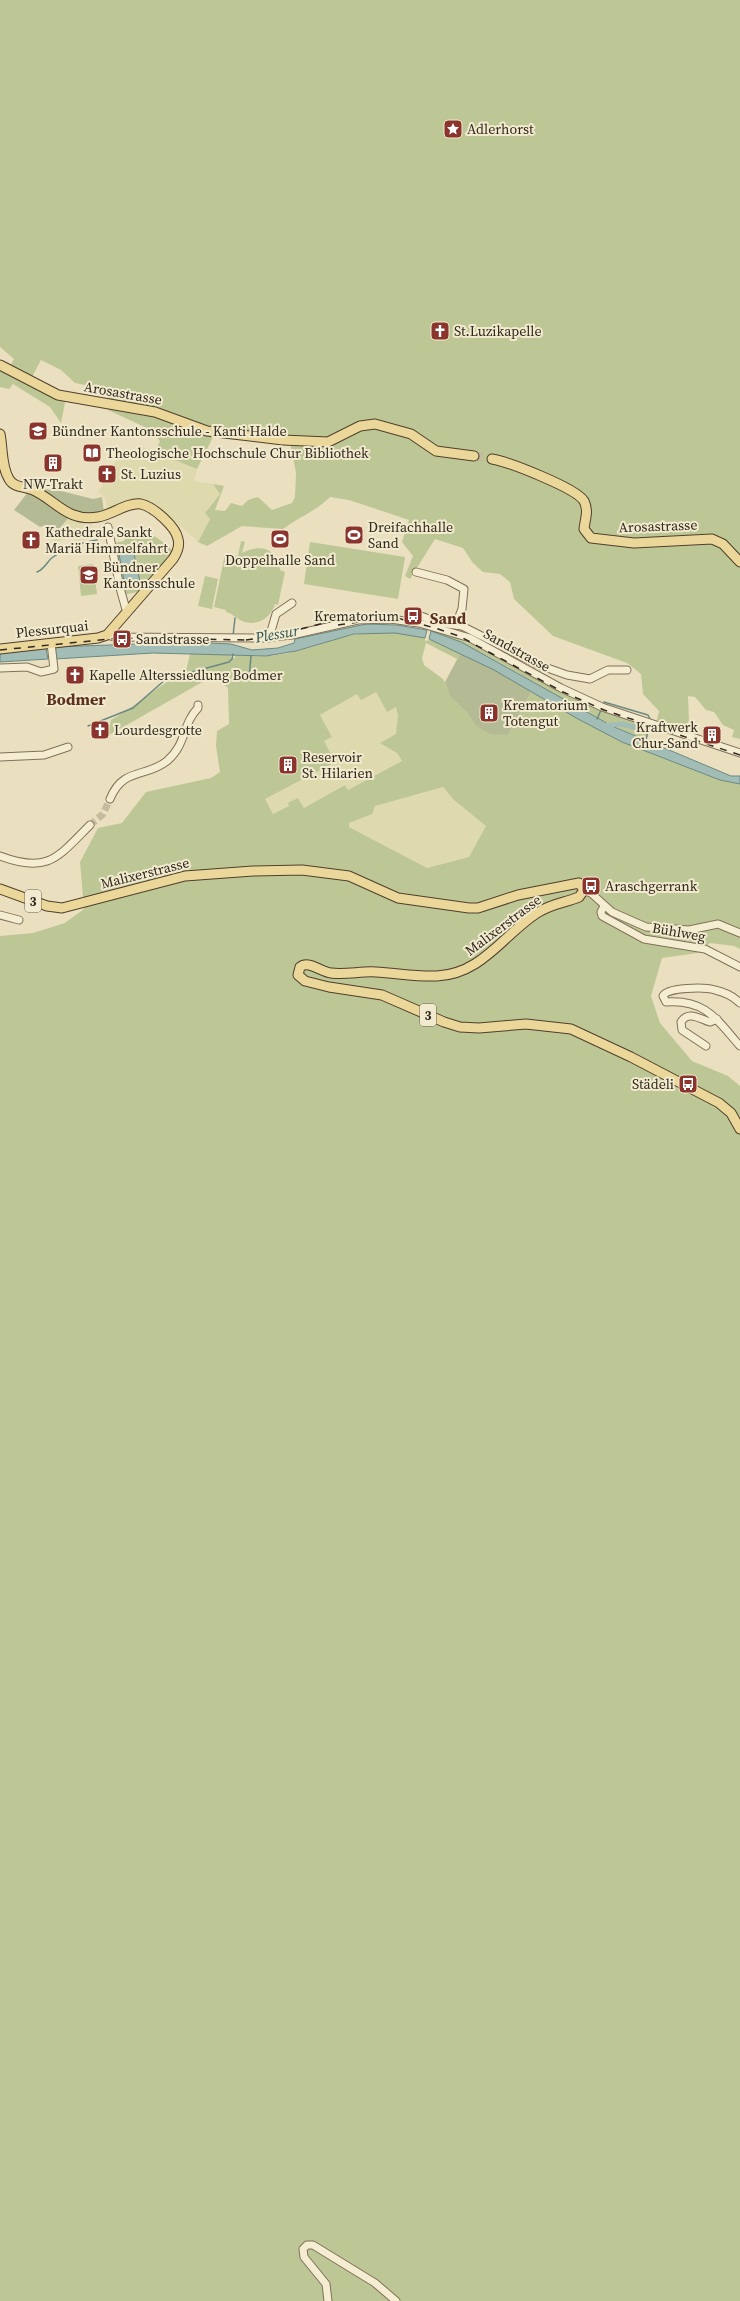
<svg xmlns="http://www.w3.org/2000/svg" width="740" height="2301" font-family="'Source Serif 4',serif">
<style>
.farmland{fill:#dedaae}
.green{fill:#bdc695;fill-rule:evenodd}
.cemetery{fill:#b4bb94}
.water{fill:#a2bcb6;stroke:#6b8983}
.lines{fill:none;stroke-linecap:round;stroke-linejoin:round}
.stream{stroke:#6b8983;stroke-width:1.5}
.canal{stroke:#a2bcb6;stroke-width:5}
.minor-tunnel{stroke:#c5bb9f;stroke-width:7;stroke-dasharray:7 3.5;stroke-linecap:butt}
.major-tunnel{stroke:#c5bb9f;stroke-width:9;stroke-dasharray:9 4.5;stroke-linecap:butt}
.minor-casing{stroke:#817159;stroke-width:9}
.major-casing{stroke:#4f3f2d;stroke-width:11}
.minor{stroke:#f5edd2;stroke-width:7}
.major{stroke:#ebd799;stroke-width:9}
.rail{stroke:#32281d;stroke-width:1.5;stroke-dasharray:7 7;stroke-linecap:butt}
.labels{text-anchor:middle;stroke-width:4;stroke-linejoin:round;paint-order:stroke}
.shield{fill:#f2eace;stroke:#6c6252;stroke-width:1}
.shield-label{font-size:13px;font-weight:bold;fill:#32281d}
.poi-label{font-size:14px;fill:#32281d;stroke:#f2eace;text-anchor:start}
.street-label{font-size:14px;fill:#32281d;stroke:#f2eace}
.water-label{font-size:15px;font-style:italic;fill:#2d5050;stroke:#f2eace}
.quarter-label{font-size:16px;font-weight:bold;fill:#5b301f;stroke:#f2eace}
</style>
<rect width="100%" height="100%" fill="#eae0c0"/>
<g class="farmland">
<path d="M143,447L197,469L194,481L213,484L220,493L205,513L210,518L198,542L179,525L176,527L153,506L107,508L105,497L98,492L108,476L112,479L114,475L110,473L111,469L118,456Z"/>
<path d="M69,517L91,521L94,538L77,541L71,537L56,543L53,540L56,537L54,535Z"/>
<path d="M376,692L387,712L396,707L398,716L397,753L402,761L348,790L345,785L304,808L298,798L289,806L273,814L265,799L334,762L324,741L332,737L320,715L357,694Z"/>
<path d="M443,787L454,800L486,826L469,857L427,868L349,827V823L371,814L375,806Z"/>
</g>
<g class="green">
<path d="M0,0H740V739L732,737L734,730L723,725L714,712L706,710L695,697L688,696L689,721L684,735L656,725L659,711L643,694L641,674L627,663L553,636L514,599L510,582L500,574L483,572L473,563L463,548L435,539L410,579L405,576L413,556L402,542L409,520L349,500L330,497C316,511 299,517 283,529L242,526L207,546L198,542L210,519L205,513L220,494L213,484L224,486L215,510L225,511L231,503L242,506L248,500L258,497L272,510L292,503L295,497L296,473L290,442L214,435L197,469L155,452L160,441L149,429L108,410L106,389L75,383L61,370L41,360L30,381L66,397L61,423L50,407L13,384L9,389L0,387V365L9,368L14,359L0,347Z"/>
<path d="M154,536L169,546L173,553L142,591L123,595L115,543L124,541L125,537Z"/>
<path d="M241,541L245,542L242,553C259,543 279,549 280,570L285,572L278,605L275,604C271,618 257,627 242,621C236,618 233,614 226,612V610L214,607L225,554L238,556Z"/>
<path d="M310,542L405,557L398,599L304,584Z"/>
<path d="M93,564L97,594L81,596L78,566Z"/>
<path d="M205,576L218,579L212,609L198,606Z"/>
<path d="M432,629L471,644L579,701L649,727L646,739C570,712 507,658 431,631Z"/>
<path d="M369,633H395L425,638V641L431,640L461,652L457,659L426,643L422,658L424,665L443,679L455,701L468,714L475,725L508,735L532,690C577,720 623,743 673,762C696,770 717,780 740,784V949L734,946L710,943L698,953L662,958L651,996L660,1023L692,1061L728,1076L740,1086V2301H0V936L33,933L65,923L84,909L80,862L98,828L122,823L146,792L211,778L220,772L216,746L217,731L229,724L228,688L213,676L102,739L98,734L109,729L111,720C138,705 159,684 186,671L190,654L231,655V658H235V655C256,657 276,657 297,651C322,645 343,635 369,633ZM376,692L387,712L396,707L398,716L396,734L380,743L397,753L402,761L348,790L345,785L304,808L298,798L288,803L289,806L273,814L265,799L335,762L324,741L332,737L320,715L357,694L361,700ZM443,787L454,800L486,826L469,857L427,868L349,827V823L372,814L375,806Z"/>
</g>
<g class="cemetery">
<path d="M38,489L57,490L93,499L102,497L104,512L77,513Z"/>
<path d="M28,492L69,517L54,535L46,525L40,527L14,510Z"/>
<path d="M461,652L532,690L508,735L490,734L475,725L468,714L451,697L445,682Z"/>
</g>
<g class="water">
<path d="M128,548L129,554H134L140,582L125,585L118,549Z"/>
<path d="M366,624L397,625L427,630L425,638L395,633L354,634L296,651L266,656L153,653L55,659V647L191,642L231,644L252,650L278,648L294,643L295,639Z"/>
<path d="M431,631L461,642L612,726L731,776H740V784L720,780L622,742L578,719L494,670L429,639Z"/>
<path d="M46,648L48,659L0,662V653Z"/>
</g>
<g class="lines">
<g class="stream">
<path d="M37,572C45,569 47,561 53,557C67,547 80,543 97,540"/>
<path d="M233,636L235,618"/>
<path d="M249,678L251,656"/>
<path d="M604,702L648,715L651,721"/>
<path d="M597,719L601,710"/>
<path d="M88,726L133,708L166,679L229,662L232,659L233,654"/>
<path d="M646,740L649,727"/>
</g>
<path class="canal" d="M603,726L621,724L646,730"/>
<path class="minor-tunnel" d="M90,825L103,814L110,799"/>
<path class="major-tunnel" d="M474,456L492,459"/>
<defs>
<g id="minor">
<path d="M108,527L120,588L127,613"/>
<path d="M416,572L447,580L464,589L462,609L456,624"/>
<path d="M414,622L416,617L421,616L439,623L462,626L539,665L567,675L590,679L608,670H627"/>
<path d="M107,635L114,637L263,638L292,635L358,620L390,619L419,623L470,638L561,688L602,707L740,753"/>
<path d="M269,638L276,614L292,603"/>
<path d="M0,668L27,667L41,672L54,669L51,643"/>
<path d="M0,757L44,755L68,747"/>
<path d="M110,799C123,767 146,778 167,761C187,744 182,724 198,708V705"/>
<path d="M0,856C48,874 57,858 90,825"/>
<path d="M584,890L591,893L612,912L646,927L689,930L718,924L740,933"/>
<path d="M604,906L601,912L602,916L644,939L705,949L740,967"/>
<path d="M0,915L19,920"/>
<path d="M740,1003C733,996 724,992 715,990C705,987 667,987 663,996L666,1002C706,999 717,1020 740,1046"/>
<path d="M706,1046L682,1030L681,1022C688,1010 700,1019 710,1022L717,1019"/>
<path d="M328,2301L326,2284L304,2257L303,2249L307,2245H313L375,2283L396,2301"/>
</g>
<g id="major">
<path d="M0,365L58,395L155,412L207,431L283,440L328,442L360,426L375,424L411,434L436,451L474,456"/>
<path d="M0,434C3,448 1,466 9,479C14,488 24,486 33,490C57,501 67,522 98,517C112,515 127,502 141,504C154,507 176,527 178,539C180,546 177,553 173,559L107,635L98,638L0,649"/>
<path d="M492,459C509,462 576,488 584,501C589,511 585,519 584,529L591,538L634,543L712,539L723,544L740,562"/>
<path d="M0,889L47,906L62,908L185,876L253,871L302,870L349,876L398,898L469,908H478L518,895L579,883L584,890L579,897C565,903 552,903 537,913C503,935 482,974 437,976C417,977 396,973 376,972C361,971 346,975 331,973C321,972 309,960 300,967L298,975L305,981L329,987L382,995L444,1022L460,1027L479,1028L526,1024L571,1029L631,1057L719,1103L731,1113L740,1129"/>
</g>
</defs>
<use href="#minor" class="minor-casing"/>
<use href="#major" class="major-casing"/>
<use href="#minor" class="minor"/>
<use href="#major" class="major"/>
<g class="rail">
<path d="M338,625L366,621H390"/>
<path d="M246,640L277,635L356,615H385L435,628L459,636L563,692L604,710L740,755"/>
<path d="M0,650L120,638L251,640"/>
</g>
</g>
<defs>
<symbol id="sight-square" viewBox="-11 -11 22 22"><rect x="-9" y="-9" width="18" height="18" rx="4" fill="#8b342e" stroke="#f2eace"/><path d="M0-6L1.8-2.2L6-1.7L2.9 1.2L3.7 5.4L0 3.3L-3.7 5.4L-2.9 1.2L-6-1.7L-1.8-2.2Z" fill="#fff"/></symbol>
<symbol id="church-square" viewBox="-11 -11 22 22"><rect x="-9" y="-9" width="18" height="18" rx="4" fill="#8b342e" stroke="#f2eace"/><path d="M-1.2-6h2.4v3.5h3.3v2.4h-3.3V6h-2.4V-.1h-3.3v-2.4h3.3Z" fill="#fff"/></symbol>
<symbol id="school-square" viewBox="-11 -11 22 22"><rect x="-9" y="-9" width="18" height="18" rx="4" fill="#8b342e" stroke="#f2eace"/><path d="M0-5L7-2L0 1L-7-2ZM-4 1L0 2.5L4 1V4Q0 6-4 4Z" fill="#fff"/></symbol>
<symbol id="library-square" viewBox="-11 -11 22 22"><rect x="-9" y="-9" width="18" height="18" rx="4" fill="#8b342e" stroke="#f2eace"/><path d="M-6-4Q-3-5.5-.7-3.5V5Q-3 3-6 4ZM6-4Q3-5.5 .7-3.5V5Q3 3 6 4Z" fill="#fff"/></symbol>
<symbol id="building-square" viewBox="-11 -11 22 22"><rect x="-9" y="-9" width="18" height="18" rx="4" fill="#8b342e" stroke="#f2eace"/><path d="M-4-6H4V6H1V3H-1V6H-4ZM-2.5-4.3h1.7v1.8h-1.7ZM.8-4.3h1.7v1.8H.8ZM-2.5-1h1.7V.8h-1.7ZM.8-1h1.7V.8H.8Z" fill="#fff"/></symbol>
<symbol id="stadium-square" viewBox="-11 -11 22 22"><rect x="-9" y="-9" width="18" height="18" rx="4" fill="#8b342e" stroke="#f2eace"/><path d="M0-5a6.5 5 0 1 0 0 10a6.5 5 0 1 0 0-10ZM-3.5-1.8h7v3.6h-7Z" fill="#fff"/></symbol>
<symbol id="bus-square" viewBox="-11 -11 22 22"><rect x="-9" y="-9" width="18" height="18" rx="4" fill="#8b342e" stroke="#f2eace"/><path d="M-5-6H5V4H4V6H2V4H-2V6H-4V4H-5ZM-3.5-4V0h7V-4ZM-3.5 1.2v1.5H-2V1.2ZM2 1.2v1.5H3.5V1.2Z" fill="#fff"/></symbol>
</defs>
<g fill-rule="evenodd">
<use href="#sight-square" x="442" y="118" width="22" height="22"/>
<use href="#church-square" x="429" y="320" width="22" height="22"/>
<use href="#school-square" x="27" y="420" width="22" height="22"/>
<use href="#library-square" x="81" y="442" width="22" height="22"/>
<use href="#building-square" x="42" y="452" width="22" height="22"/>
<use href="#church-square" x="96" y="463" width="22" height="22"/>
<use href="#stadium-square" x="343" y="524" width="22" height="22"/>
<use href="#stadium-square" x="269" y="528" width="22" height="22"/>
<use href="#church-square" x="20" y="529" width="22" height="22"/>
<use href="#school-square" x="78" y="564" width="22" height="22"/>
<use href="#bus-square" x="402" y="605" width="22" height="22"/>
<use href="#bus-square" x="111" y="628" width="22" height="22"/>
<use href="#church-square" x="64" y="664" width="22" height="22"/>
<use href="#building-square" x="478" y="702" width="22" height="22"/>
<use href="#church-square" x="89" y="719" width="22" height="22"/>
<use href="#building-square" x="701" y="724" width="22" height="22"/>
<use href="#building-square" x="277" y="754" width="22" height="22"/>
<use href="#bus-square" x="580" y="875" width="22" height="22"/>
<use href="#bus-square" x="677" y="1073" width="22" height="22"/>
</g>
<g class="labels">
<g class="shield">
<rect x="25" y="890" width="16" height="22" rx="3"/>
<rect x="420" y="1004" width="16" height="22" rx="3"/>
</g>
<g class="shield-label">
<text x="33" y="906">3</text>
<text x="428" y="1020">3</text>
</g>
<g class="poi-label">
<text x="467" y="134">Adlerhorst</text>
<text x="454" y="336">St.Luzikapelle</text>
<text x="52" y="436">Bündner Kantonsschule - Kanti Halde</text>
<text x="106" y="458">Theologische Hochschule Chur Bibliothek</text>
<text x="121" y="479">St. Luzius</text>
<text x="53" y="489" text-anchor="middle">NW-Trakt</text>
<text x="368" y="532">Dreifachhalle<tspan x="368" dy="16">Sand</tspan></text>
<text x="45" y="537">Kathedrale Sankt<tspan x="45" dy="16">Mariä Himmelfahrt</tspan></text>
<text x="280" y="565" text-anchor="middle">Doppelhalle Sand</text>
<text x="103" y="572">Bündner<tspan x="103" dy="16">Kantonsschule</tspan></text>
<text x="399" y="621" text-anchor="end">Krematorium</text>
<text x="136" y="644">Sandstrasse</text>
<text x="89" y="680">Kapelle Alterssiedlung Bodmer</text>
<text x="503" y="710">Krematorium<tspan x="503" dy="16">Totengut</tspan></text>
<text x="698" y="732" text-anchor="end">Kraftwerk<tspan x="698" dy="16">Chur-Sand</tspan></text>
<text x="114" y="735">Lourdesgrotte</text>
<text x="302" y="762">Reservoir<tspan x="302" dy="16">St. Hilarien</tspan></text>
<text x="605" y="891">Araschgerrank</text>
<text x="674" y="1089" text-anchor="end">Städeli</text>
</g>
<g class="street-label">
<text transform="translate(123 393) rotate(10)" y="5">Arosastrasse</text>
<text transform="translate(658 526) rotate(-2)" y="5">Arosastrasse</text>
<text transform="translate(52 629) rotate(-6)" y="5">Plessurquai</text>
<text transform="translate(517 650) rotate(29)" y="5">Sandstrasse</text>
<text transform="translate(145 873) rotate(-14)" y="5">Malixerstrasse</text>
<text transform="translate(503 925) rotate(-37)" y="5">Malixerstrasse</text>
<text transform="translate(679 932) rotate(10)" y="5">Bühlweg</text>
</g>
<g class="water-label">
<text transform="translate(277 634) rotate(-10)" y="5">Plessur</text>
</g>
<g class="quarter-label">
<text x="448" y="624">Sand</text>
<text x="76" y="705">Bodmer</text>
</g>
</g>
</svg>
